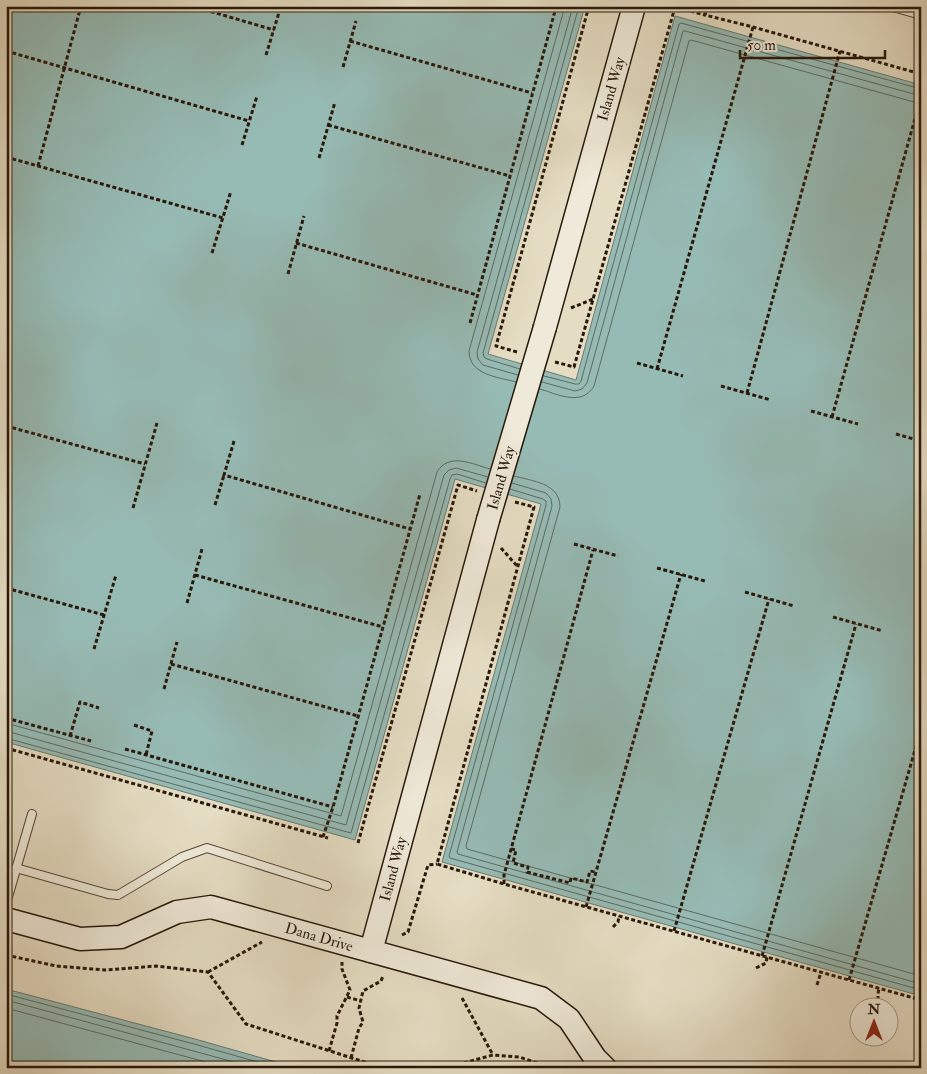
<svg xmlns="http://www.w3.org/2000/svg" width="927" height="1074" font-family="'IM FELL Double Pica',serif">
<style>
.water{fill:#96bbb5;stroke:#6a7a71}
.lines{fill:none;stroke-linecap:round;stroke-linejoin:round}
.shore{stroke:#5f6a60;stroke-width:1}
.lane-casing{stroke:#574939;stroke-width:10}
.secondary-casing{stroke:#28180b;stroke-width:25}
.path{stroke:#28180b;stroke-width:3;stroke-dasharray:4 2.5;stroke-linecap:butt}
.lane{stroke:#eee9d8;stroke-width:8}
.secondary{stroke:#eee9d8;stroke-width:22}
.secondary-bridge-casing{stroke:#28180b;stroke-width:25;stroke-linecap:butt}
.secondary-bridge{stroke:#eee9d8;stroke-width:22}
.labels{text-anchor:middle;stroke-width:4;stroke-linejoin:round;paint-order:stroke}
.street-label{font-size:15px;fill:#28180b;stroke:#eee9d8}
</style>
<rect width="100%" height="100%" fill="#e5ddc3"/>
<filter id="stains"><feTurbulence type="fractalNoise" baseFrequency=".004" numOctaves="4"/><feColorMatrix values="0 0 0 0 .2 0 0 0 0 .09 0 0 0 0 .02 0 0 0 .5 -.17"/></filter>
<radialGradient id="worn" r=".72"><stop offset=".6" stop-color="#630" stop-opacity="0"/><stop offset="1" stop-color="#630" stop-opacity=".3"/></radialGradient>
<g class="water">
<path d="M6,6H585L488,354L576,380L675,16L921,85V996L442,862L541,504L455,479L355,840L6,742Z"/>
<path d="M6,989L195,1039L297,1068H6Z"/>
</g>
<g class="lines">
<g class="shore">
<path d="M520,369L487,359L484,357L483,353L579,6"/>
<path d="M518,375L483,365L478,359L477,352L573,6"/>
<path d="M544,376L575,384H579L581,381L679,24L681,23L921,89"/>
<path d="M516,382C498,377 469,375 469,351L565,6"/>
<path d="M542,382L575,391L582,389L587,383L683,31H685L921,96"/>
<path d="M540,389C557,394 582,407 594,386L689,41L691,40L914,102L921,103"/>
<path d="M514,476C532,481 560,483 560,507L466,846L467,849L921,976"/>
<path d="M512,483L546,493L551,499L552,506L457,852L458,854L921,984"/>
<path d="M510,489L543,499L546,501V505L449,856L450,858L921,990"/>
<path d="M6,724L13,725L341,816L437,472C449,452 472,464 490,469"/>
<path d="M6,731L346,825L444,475L449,470L456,468L488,477"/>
<path d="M6,738L351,833L450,479L452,475L457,474L486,483"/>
<path d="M6,994L194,1044L279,1068"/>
<path d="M6,1000L256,1068"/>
<path d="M6,1008L228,1068"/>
</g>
<defs>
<g id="lane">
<path d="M889,6L921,15"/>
<path d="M16,868L108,894L118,895L182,857L207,848L327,886"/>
<path d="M6,904L32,814"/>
</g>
<g id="secondary">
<path d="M545,327L634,6"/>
<path d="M6,919L80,939L121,937L177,912L211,907L541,998L569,1019L595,1058L605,1068"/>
<path d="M371,951L488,520"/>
</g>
</defs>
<use href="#lane" class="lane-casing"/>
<use href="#secondary" class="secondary-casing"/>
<g class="path">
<path d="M192,6L274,30"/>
<path d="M708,6L705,15L753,27L921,74"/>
<path d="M350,41L532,93"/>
<path d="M6,51L249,121"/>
<path d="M266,55L281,6"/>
<path d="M343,67L356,21"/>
<path d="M328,125L510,176"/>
<path d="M242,145L257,96"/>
<path d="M6,157L223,218"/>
<path d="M319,158L335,102"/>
<path d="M38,166L81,6"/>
<path d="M296,243L477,295"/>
<path d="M212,253L231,191"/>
<path d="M288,274L304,216"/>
<path d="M571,308L593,299"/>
<path d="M470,323L555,11L540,6"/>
<path d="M517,352L496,346L589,6"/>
<path d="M555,362L574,367L675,7L705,15"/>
<path d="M637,363L683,376"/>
<path d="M657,369L753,27"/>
<path d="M721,386L771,400"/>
<path d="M747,393L840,51"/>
<path d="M811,411L858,424"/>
<path d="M832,417L921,97"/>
<path d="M6,426L145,464"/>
<path d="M896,434L921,441"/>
<path d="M234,441L224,475L410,529"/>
<path d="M515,502L534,507L437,864L504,884L921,1000"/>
<path d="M215,505L224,475"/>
<path d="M133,508L157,423"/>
<path d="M574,544L618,556"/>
<path d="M501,548L517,566"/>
<path d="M657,568L705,581"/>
<path d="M195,575L383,627"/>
<path d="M6,588L104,615"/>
<path d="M745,592L794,606"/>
<path d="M187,603L202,549"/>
<path d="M833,617L883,631"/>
<path d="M920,641H921"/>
<path d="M94,649L116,575"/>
<path d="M171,664L358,716"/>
<path d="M164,689L177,642"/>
<path d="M6,718L91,741"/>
<path d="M134,725L152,731L146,755"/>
<path d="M70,736L80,702L99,708"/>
<path d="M6,748L328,838"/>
<path d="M125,749L333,807"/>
<path d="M323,837L333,807L420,494"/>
<path d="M358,843L458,485L477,491"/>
<path d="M511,849L516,850L513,863L528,867L527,872L570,883L571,878L587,882L590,871L595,872"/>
<path d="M504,884V875L593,550"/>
<path d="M586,907L681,574"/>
<path d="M613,927L618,922L619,916"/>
<path d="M674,931L769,599"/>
<path d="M402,935L408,932L428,865L437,864"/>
<path d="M6,955L56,966L106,970L156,966L208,972L246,1024L383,1068"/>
<path d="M762,956L856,624"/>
<path d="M756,968L766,963L767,957"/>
<path d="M208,972L262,942"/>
<path d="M849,980L921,729"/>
<path d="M817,985L821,972"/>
<path d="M347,997L361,1001"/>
<path d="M462,998L493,1055"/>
<path d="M878,1000V994L879,988"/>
<path d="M329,1051L337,1023V1016L350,990L342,969V962"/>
<path d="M351,1058L359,1028L363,1022L359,1008L363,991L381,981L383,976"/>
<path d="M445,1068L493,1055L519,1057L547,1066L548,1068"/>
</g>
<use href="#lane" class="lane"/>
<use href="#secondary" class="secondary"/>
<defs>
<path id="secondary-bridge" d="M488,520L545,327"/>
</defs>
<use href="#secondary-bridge" class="secondary-bridge-casing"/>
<use href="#secondary-bridge" class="secondary-bridge"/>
</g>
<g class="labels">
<g class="street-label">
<text transform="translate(611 89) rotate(-74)" y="5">Island Way</text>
<text transform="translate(501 478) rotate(-74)" y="5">Island Way</text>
<text transform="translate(393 869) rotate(-75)" y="5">Island Way</text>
<text transform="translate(319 937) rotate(16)" y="5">Dana Drive</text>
</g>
</g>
<rect width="927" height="1074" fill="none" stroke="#e5ddc3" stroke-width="25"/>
<rect x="8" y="8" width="912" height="1059" fill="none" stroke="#28180b" stroke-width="2.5"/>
<rect x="12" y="12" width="902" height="1049" fill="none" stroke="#28180b"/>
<g transform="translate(874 1022)"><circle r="24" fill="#eee9d8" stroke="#9f9586"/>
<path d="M0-4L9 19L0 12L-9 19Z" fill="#8f2418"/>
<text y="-8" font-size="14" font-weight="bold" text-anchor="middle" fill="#28180b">N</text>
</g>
<path d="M740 50v8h145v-8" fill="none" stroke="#28180b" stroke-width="2.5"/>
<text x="747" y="50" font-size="15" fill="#28180b" stroke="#eee9d8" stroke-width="4" paint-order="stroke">50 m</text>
<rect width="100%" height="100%" filter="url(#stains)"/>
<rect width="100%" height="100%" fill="url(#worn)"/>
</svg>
